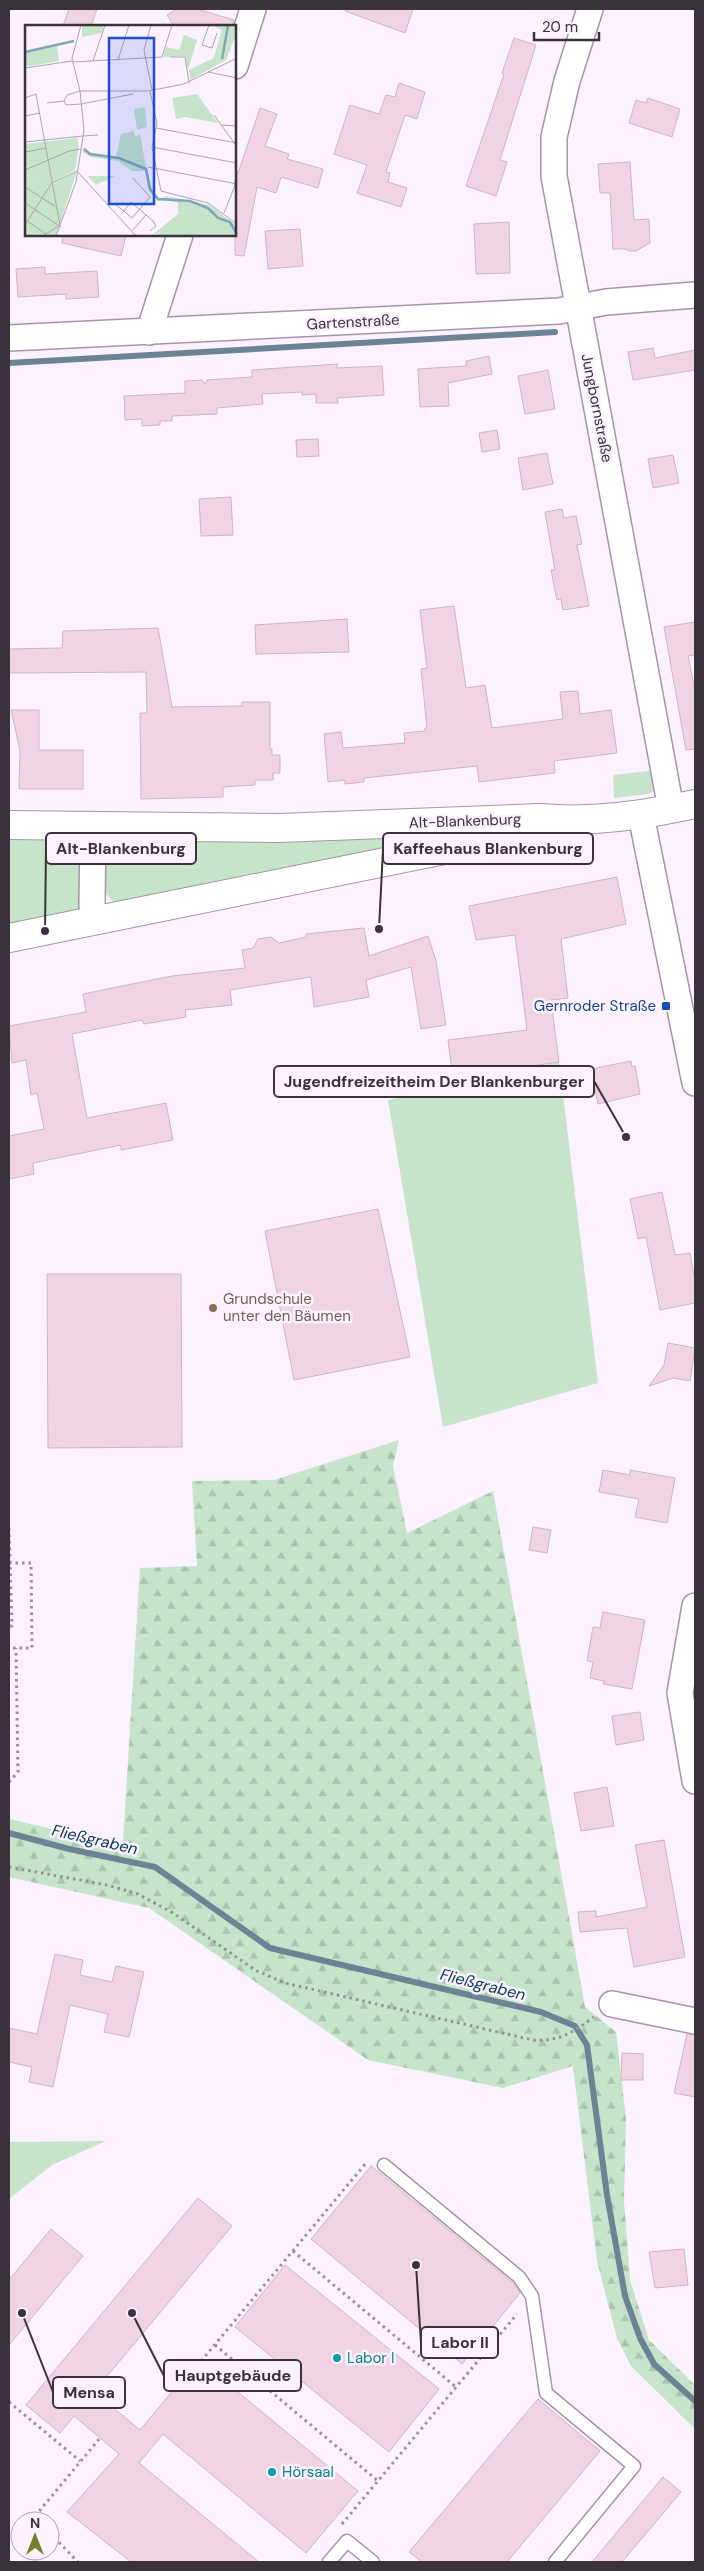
<svg xmlns="http://www.w3.org/2000/svg" width="704" height="2571" font-family="'DM Sans',sans-serif">
<style>
.green{fill:#c5e4ca}
.forest{fill:url(#forest-firs)}
.lines{fill:none;stroke-linecap:round;stroke-linejoin:round}
.stream{stroke:#6b8394;stroke-width:6}
.building{fill:#f0d4e3;stroke:#cfb4c2}
.service-casing{stroke:#a595aa;stroke-width:15}
.minor-casing{stroke:#a595aa;stroke-width:28}
.secondary-casing{stroke:#a595aa;stroke-width:30}
.path{stroke:#988f9b;stroke-width:3;stroke-dasharray:2.5 4;stroke-linecap:butt}
.service{stroke:#fff;stroke-width:12}
.minor{stroke:#fff;stroke-width:25}
.secondary{stroke:#fff;stroke-width:28}
.transit-dot{fill:#1a4fb4;stroke:#fcf1ff;stroke-width:2}
.education-dot{fill:#8d6e63;stroke:#fcf1ff;stroke-width:2}
.culture-dot{fill:#0f9aa8;stroke:#fcf1ff;stroke-width:2}
.labels{text-anchor:middle;stroke-width:5;stroke-linejoin:round;paint-order:stroke}
.street-label{font-size:15px;fill:#39323b;stroke:#fcf1ff}
.transit-label{font-size:15px;fill:#164399;stroke:#fcf1ff;text-anchor:end}
.education-label{font-size:15px;fill:#785e54;stroke:#fcf1ff;text-anchor:start}
.culture-label{font-size:15px;fill:#0d838f;stroke:#fcf1ff;text-anchor:start}
.water-label{font-size:16px;font-style:italic;fill:#063b51;stroke:#fcf1ff}
.inset-river{fill:none;stroke:#80a6ba;stroke-width:2.5}
.inset-road{fill:none;stroke:#aea5b1;stroke-width:1}
.view{fill:#1d4ed8;fill-opacity:0.15;stroke:#1d4ed8;stroke-width:2.5}
.inset-edge{fill:none;stroke:#39323b;stroke-width:2.5}
.leader{fill:none;stroke:#39323b;stroke-width:2}
.callout-dot{fill:#39323b;stroke:#fcf1ff;stroke-width:2}
.callout{fill:#fcf1ff;stroke:#39323b;stroke-width:2}
.callout-label{font-size:16px;text-anchor:middle;font-weight:bold;fill:#39323b}
</style>
<defs>
<pattern id="forest-firs" width="22" height="20" patternUnits="userSpaceOnUse" patternTransform="scale(1.25)"><rect width="22" height="20" fill="#c5e4ca"/><path d="M5 1l3.5 6h-7zM16 11l3.5 6h-7z" fill="#aac4ae"/></pattern>
</defs>
<rect width="100%" height="100%" fill="#fcf1ff"/>
<g class="green">
<path d="M657,770L654,791L648,794L614,798L613,775Z"/>
<path d="M471,829L472,836L119,906C95,893 97,856 118,840Z"/>
<path d="M9,838L62,839L79,851L83,858L82,905L77,912L9,930Z"/>
<path d="M559,1062L598,1383L443,1427L388,1100Z"/>
<path d="M106,2141L52,2165L9,2199V2142Z"/>
</g>
<path class="forest" d="M399,1440L393,1466L407,1533L493,1491L585,2007L616,2032L626,2119L624,2201L630,2280L649,2340L695,2385V2429L631,2366L617,2338L597,2261L573,2066L503,2088L368,2060L149,1908L9,1877V1819L70,1833L123,1841L140,1568L197,1566L192,1481L274,1480Z"/>
<g class="lines">
<g class="stream">
<path d="M9,363L555,332"/>
<path d="M9,1833L69,1849L155,1867L270,1948L541,2012L575,2026L587,2045L607,2195L625,2296L640,2338L654,2364L695,2401"/>
</g>
</g>
<g class="building">
<path d="M69,9H97L91,26H63Z"/>
<path d="M177,9H197L234,20L232,26H174L167,15Z"/>
<path d="M346,9H413L405,33L345,11Z"/>
<path d="M514,38L536,45L500,160L507,162L496,196L466,186L504,74L502,73Z"/>
<path d="M399,83L425,92L417,119L405,115L386,172L390,173L388,182L407,188L401,207L357,193L367,165L334,154L350,105L379,114L386,95L395,97Z"/>
<path d="M648,98L680,109L672,137L629,123L636,100L646,103Z"/>
<path d="M260,108L277,114L265,146L289,154L287,159L323,169L318,188L281,177L276,193L257,187L244,256L235,255V182Z"/>
<path d="M630,162L634,220L649,219L650,243L636,251H629L626,249H613L610,193H600L598,164Z"/>
<path d="M509,222L510,273L476,274L474,224Z"/>
<path d="M300,229L303,266L268,269L265,231Z"/>
<path d="M63,235H126L121,256L62,243Z"/>
<path d="M45,267V274L97,271L99,297L66,299V294L18,297L16,269Z"/>
<path d="M653,348L655,358L695,350V370L633,380L628,352Z"/>
<path d="M489,356L492,374L448,383L449,406L420,407L418,369L466,366V361Z"/>
<path d="M337,364V368L382,366L384,395L337,398L338,403H316V394L302,395V392L262,394L263,404L217,408V414L172,416V421H160V425L142,426V419L125,420L124,396L185,393V381L202,380L205,384L207,380L252,377V370Z"/>
<path d="M548,370L555,409L525,414L518,376Z"/>
<path d="M497,430L500,449L482,452L479,433Z"/>
<path d="M318,439L319,456L297,457L296,440Z"/>
<path d="M547,453L553,484L523,490L518,458Z"/>
<path d="M673,455L679,483L653,488L648,459Z"/>
<path d="M231,497L233,535L201,536L199,499Z"/>
<path d="M562,509L564,518L576,516L582,544L577,545L589,606L563,610L561,599L557,600L551,570H555L545,512Z"/>
<path d="M454,606L466,688L485,685L492,728L563,719L560,692L578,691L580,714L611,710L617,753L554,761L555,773L479,782L477,766L364,778V782L345,784V780L328,782L324,734L341,732L343,748L405,743L404,733L425,731V728H427L421,669L427,668L420,610Z"/>
<path d="M347,619L349,652L256,654L255,625Z"/>
<path d="M695,622V655L688,656L695,691V749L686,750L664,627Z"/>
<path d="M158,628L172,707L242,706V702H270V749H272V755H280V773H273V780H255V785L223,787V797L141,799L140,713H147L146,672L9,673V649L62,648L63,631Z"/>
<path d="M11,710H39V750H83V789H19L20,750Z"/>
<path d="M617,877L626,924L561,939L568,998L551,1000L559,1062L453,1078L448,1040L527,1030L515,935L476,940L469,906Z"/>
<path d="M364,928L369,956L428,936L436,961L446,1025L421,1029L411,967L366,980L369,997L314,1007L311,977L230,990L232,1005L185,1010L186,1017L144,1024L142,1020L72,1034L87,1118L166,1103L173,1140L121,1150V1145L33,1163L34,1174L9,1179V1136L44,1129L37,1093L31,1095L26,1060L12,1063L9,1026L86,1012L83,994L172,976L245,968L242,950L253,948L258,939L271,937L279,943L306,937V934Z"/>
<path d="M631,1061L632,1067L635,1066L640,1094L598,1104L591,1069Z"/>
<path d="M662,1192L675,1255L690,1253L695,1282V1303L660,1310L646,1237L638,1239L630,1199Z"/>
<path d="M378,1209L410,1357L294,1380L265,1231Z"/>
<path d="M47,1274H181L182,1447L48,1448Z"/>
<path d="M668,1343L695,1348L690,1381L673,1378L649,1386L664,1365Z"/>
<path d="M603,1470L630,1475V1470L675,1478L667,1523L635,1517L639,1499L599,1492Z"/>
<path d="M533,1527L551,1530L547,1553L529,1550Z"/>
<path d="M603,1612L645,1620L632,1689L603,1684L604,1681L590,1678L593,1662L587,1661L593,1627L600,1628Z"/>
<path d="M640,1712L644,1740L616,1745L612,1716Z"/>
<path d="M607,1787L614,1826L581,1831L574,1793Z"/>
<path d="M664,1840L685,1957L634,1967L627,1928L580,1932L578,1912L596,1911V1917L647,1907L635,1845Z"/>
<path d="M55,1954L83,1960L80,1975L112,1982L116,1966L144,1972L129,2037L104,2032L108,2014L70,2005L53,2087L29,2082L32,2067L9,2062V2028L37,2034Z"/>
<path d="M687,2034L695,2035V2097L674,2093Z"/>
<path d="M622,2053L643,2054V2080H621Z"/>
<path d="M371,2166L513,2283L520,2293L462,2364L311,2239Z"/>
<path d="M198,2198L232,2226L94,2392L140,2430L195,2364L202,2369L205,2365L358,2491L306,2553L163,2434L139,2463L259,2562H131L67,2512L119,2454L74,2416L60,2433L26,2405Z"/>
<path d="M51,2229L83,2256L9,2345V2280Z"/>
<path d="M684,2249L688,2285L655,2288L649,2252Z"/>
<path d="M285,2265L439,2389L389,2452L235,2327Z"/>
<path d="M538,2399L600,2451L507,2562H422L409,2552Z"/>
<path d="M663,2477L681,2492L622,2562H592Z"/>
</g>
<g class="lines">
<defs>
<g id="service">
<path d="M384,2165L519,2277L532,2296L546,2393L634,2466L555,2562"/>
<path d="M329,2562L347,2541L373,2562"/>
</g>
<g id="minor">
<path d="M590,9L567,81L554,137V176L671,809"/>
<path d="M235,66L253,9"/>
<path d="M149,332L180,235"/>
<path d="M9,338L559,311L606,302L695,295"/>
<path d="M641,815L695,1083"/>
<path d="M93,826L92,905L95,920"/>
<path d="M695,1606L680,1693L695,1781"/>
<path d="M612,2004L695,2021"/>
</g>
<g id="secondary">
<path d="M9,825L279,828L540,818C593,823 643,815 695,804"/>
<path d="M9,938L538,831"/>
</g>
</defs>
<use href="#service" class="service-casing"/>
<use href="#minor" class="minor-casing"/>
<use href="#secondary" class="secondary-casing"/>
<g class="path">
<path d="M9,1528L12,1626H9"/>
<path d="M9,1563H31L32,1648H9"/>
<path d="M9,1782L18,1772L16,1648"/>
<path d="M9,1867L107,1885L138,1894L173,1913L255,1970L285,1983L533,2040C559,2042 573,2032 594,2017"/>
<path d="M293,2251L456,2387"/>
<path d="M215,2345L378,2481"/>
<path d="M197,2366L366,2163"/>
<path d="M9,2402L80,2461"/>
<path d="M34,2517L38,2521"/>
<path d="M31,2521L100,2438"/>
<path d="M342,2524L517,2314"/>
<path d="M50,2533L78,2562"/>
<path d="M14,2546L20,2538"/>
</g>
<use href="#service" class="service"/>
<use href="#minor" class="minor"/>
<use href="#secondary" class="secondary"/>
</g>
<rect class="transit-dot" x="661" y="1001" width="10" height="10" rx="2.5"/>
<circle class="education-dot" cx="213" cy="1308" r="5"/>
<g class="culture-dot">
<circle cx="337" cy="2358" r="5"/>
<circle cx="272" cy="2472" r="5"/>
</g>
<g class="labels">
<g class="street-label">
<text transform="translate(353 322) rotate(-3)" y="5">Gartenstraße</text>
<text transform="translate(597 408) rotate(79)" y="5">Jungbornstraße</text>
<text transform="translate(465 821) rotate(-2)" y="5">Alt-Blankenburg</text>
</g>
<g class="transit-label">
<text x="656" y="1011">Gernroder Straße</text>
</g>
<g class="education-label">
<text x="223" y="1304">Grundschule<tspan x="223" dy="17">unter den Bäumen</tspan></text>
</g>
<g class="culture-label">
<text x="347" y="2363">Labor I</text>
<text x="282" y="2477">Hörsaal</text>
</g>
<g class="water-label">
<text transform="translate(95 1839) rotate(13)" y="6">Fließgraben</text>
<text transform="translate(483 1984) rotate(14)" y="6">Fließgraben</text>
</g>
</g>
<g transform="translate(25 25)">
<rect width="211" height="211" fill="#fcf1ff"/>
<path d="M57,0H79L76,8L57,12ZM188,0H211L201,35L165,55L164,45L189,33L197,5ZM32,21L34,36L0,42V27ZM172,69L193,98L160,92L151,94L147,73ZM120,82L122,102L112,105L109,84ZM54,121L50,145L21,163L9,153L5,157L0,155V143ZM63,151H90L71,160ZM140,171L184,180L211,200V211H130L159,191L156,178L141,175Z" fill="#c5e4ca"/>
<path d="M188,0H211L212,7L201,35L196,37L192,34L187,39L197,5ZM109,106L110,112L115,109L125,164L135,174L140,172L141,175L133,176L124,166L120,146H107L93,136L66,132L58,127L59,122L64,128L91,132L96,109ZM153,177L157,178L159,191L145,208L140,205L126,211L153,189Z" fill="#c5e4ca"/>
<path d="M159,10L172,15L163,45L160,31L138,32L141,22L154,25Z" fill="#c5e4ca"/>
<path d="M52,113L54,121L0,143V119ZM52,146L31,211H0V155L5,157L9,153L22,163Z" fill="#c5e4ca"/>
<path class="inset-river" d="M0,27L49,16M197,34L203,1M59,124L65,129L94,133L121,144L125,164L133,174L165,176L183,183L193,193L205,197L212,209"/>
<path class="inset-road" d="M56,0L47,33L55,66L42,70L39,76L41,80L56,79M126,0L119,25L127,65M184,0L177,20L187,23L192,8M145,32H160L164,58M93,35L104,0M68,36L80,0M47,37L137,32L147,0M0,43L47,36M183,47L212,53M125,66L132,98L127,122L136,166L183,178L212,199M0,73L11,69L35,200L18,211M22,78L39,76M56,79L108,69M189,90L210,119M0,91L15,88M196,100L212,101M131,103L212,118M58,111L73,110M0,117L58,111M127,122L212,138M0,127L21,123M123,142L212,159M0,145L44,126L56,124M52,146L111,211M0,162L31,182M0,178L36,202M90,179L107,193L125,172L108,153M97,188L106,177L128,196L131,201L125,206M199,188L209,163L212,146M2,196L21,209M0,200L26,159L52,146M108,205L121,190M31,211L51,157L59,105L55,66H123L159,59L212,33"/>
<path class="view" d="M84,13H129V179H84Z"/>
<rect width="211" height="211" class="inset-edge"/>
</g>
<path class="leader" d="M45 931L46 848M379 929L383 849M626 1137L594 1081M416 2265L421 2343M132 2313L164 2376M22 2313L53 2392"/>
<g class="callout-dot">
<circle cx="45" cy="931" r="5"/>
<circle cx="379" cy="929" r="5"/>
<circle cx="626" cy="1137" r="5"/>
<circle cx="416" cy="2265" r="5"/>
<circle cx="132" cy="2313" r="5"/>
<circle cx="22" cy="2313" r="5"/>
</g>
<g class="callout">
<rect x="46" y="833" width="150" height="31" rx="5"/>
<rect x="383" y="833" width="210" height="31" rx="5"/>
<rect x="274" y="1066" width="320" height="31" rx="5"/>
<rect x="421" y="2327" width="77" height="31" rx="5"/>
<rect x="164" y="2360" width="137" height="31" rx="5"/>
<rect x="53" y="2377" width="72" height="31" rx="5"/>
</g>
<g class="callout-label">
<text x="121" y="854">Alt-Blankenburg</text>
<text x="488" y="854">Kaffeehaus Blankenburg</text>
<text x="434" y="1087">Jugendfreizeitheim Der Blankenburger</text>
<text x="460" y="2348">Labor II</text>
<text x="233" y="2381">Hauptgebäude</text>
<text x="89" y="2398">Mensa</text>
</g>
<rect width="704" height="2571" fill="none" stroke="#39323b" stroke-width="20"/>
<g transform="translate(35 2536)"><circle r="24" fill="#fcf1ff" stroke="#aea5b1"/>
<path d="M0-4L9 19L0 12L-9 19Z" fill="#74802d"/>
<text y="-8" font-size="14" font-weight="bold" text-anchor="middle" fill="#39323b">N</text>
</g>
<path d="M534 32v8h65v-8" fill="none" stroke="#39323b" stroke-width="2.5"/>
<text x="542" y="32" font-size="15" fill="#39323b" stroke="#fcf1ff" stroke-width="4" paint-order="stroke">20 m</text>
</svg>
